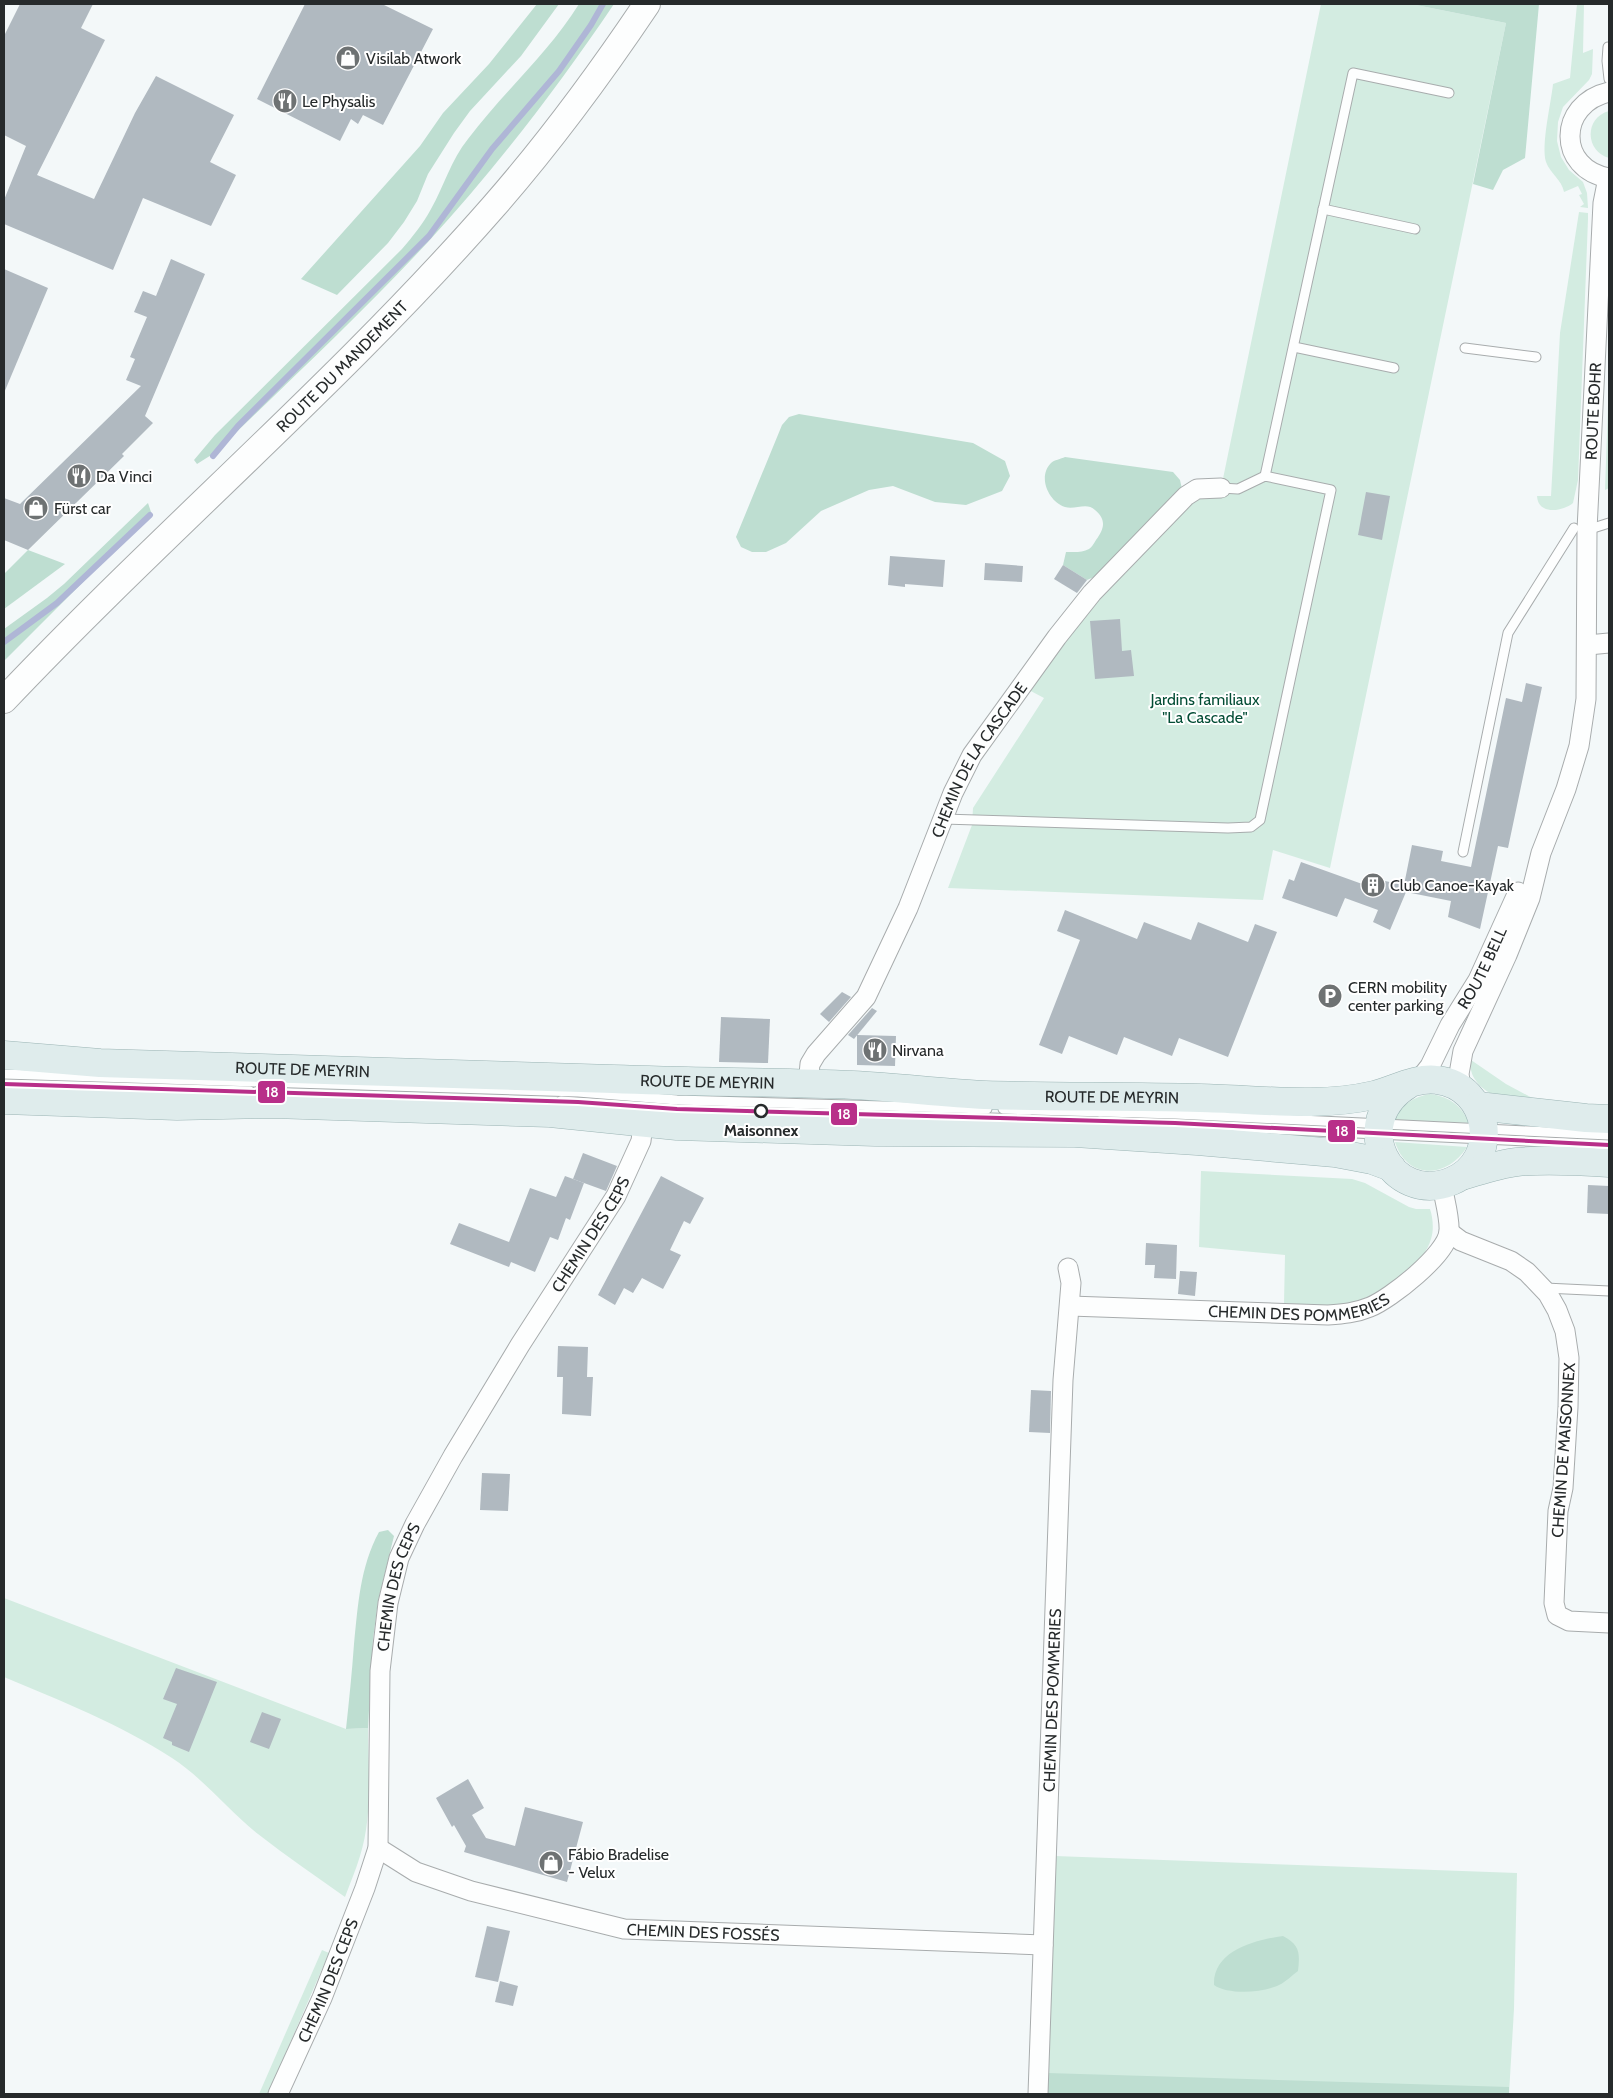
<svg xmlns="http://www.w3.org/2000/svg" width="1613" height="2098" font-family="Cabin,sans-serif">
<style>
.green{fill:#d3ece1}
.forest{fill:#beded1}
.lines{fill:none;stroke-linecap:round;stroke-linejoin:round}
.stream{stroke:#afb6d6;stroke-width:6}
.building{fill:#b0b9c0}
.service-casing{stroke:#a8acad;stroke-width:11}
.minor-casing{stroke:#a8acad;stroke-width:21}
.secondary-casing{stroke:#a8acad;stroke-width:28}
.primary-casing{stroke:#9bb4b4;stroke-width:29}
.service{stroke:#fdfefe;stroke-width:9}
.minor{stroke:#fdfefe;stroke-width:19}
.secondary{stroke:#fdfefe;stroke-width:26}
.primary{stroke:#dfecec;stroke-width:28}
.tram-1-casing{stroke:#fff;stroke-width:8}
.tram-1{stroke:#b82f89;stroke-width:4}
.stop-dot{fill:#fff;stroke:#262a2b;stroke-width:2.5}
.labels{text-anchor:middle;stroke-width:4;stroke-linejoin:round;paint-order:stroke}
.poi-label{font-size:16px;fill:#262a2b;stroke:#fff;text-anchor:start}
.street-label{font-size:16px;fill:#262a2b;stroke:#fff}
.park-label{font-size:16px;fill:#034d35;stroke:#fff}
.stop-label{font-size:16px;font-weight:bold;fill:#262a2b;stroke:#fff}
.line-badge{stroke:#fff;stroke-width:2}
.badge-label{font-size:14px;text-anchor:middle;font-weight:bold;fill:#fff}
</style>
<rect width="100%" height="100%" fill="#f3f8f9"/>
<g class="green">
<path d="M1321,4H1411L1506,23L1330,868L1273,850L1263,900L948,888L972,825L973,808L1044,698L1027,689L1080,617L1196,496L1219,498Z"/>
<path d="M1577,4H1584L1583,53L1593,49L1592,74L1589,80L1563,107L1558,122L1557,141L1561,157L1569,170L1583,182L1587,193L1588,208L1580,207L1584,204L1579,195L1582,194L1578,186L1564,192C1562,180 1550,173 1546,162C1541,144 1551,104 1553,84L1570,78Z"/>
<path d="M1609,111V158C1585,151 1584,118 1609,111Z"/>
<path d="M1579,212L1588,213V219L1578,480L1573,503C1562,512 1538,515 1537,496H1551L1560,333Z"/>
<path d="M1609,376V488L1605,490Z"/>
<path d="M1471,1060L1506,1084L1536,1100C1526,1100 1512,1102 1503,1099C1486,1094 1467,1079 1471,1060Z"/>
<path d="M1430,1094C1450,1097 1461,1105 1469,1123L1395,1120C1401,1104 1414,1097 1430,1094Z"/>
<path d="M1395,1142L1467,1147C1447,1179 1407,1180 1395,1142Z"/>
<path d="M1201,1171L1352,1179L1365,1183L1409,1207L1416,1209H1430C1433,1218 1434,1230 1431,1239C1423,1268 1374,1299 1346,1304C1326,1307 1304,1304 1284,1303L1285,1255L1199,1247Z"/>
<path d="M4,1598L346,1729L368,1728C368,1770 373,1815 360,1856C356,1870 350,1883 345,1897C316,1876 286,1856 258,1834C228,1810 204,1779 172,1758C120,1724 61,1701 4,1677Z"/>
<path d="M1055,1856L1517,1873L1514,2009L1509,2094H1046Z"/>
<path d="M322,1950L329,1953L268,2094H259Z"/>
</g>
<g class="forest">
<path d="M537,4H559L521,56L470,111L454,133L428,174L417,201L404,222L388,243L337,295L301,279L420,146L443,113L489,64Z"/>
<path d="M579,4H614C558,87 496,168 428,242C360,315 287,383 216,452L197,464L194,460L215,435L402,249C413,236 423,224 431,209C444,186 451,160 468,139C503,92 548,54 579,4Z"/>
<path d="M1411,4H1539L1525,158L1503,170L1493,190L1473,184L1506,23Z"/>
<path d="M799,414L973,443L1005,461L1010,476L1002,491L966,505L935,502L893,486L869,490L821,511L786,543L766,552H752L741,547L736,537L782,425L789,417Z"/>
<path d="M1065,457L1173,472L1180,480L1182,489L1094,577L1087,580L1063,565L1066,552C1074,552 1082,553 1089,549C1092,547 1094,543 1096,540C1104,529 1107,520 1095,510C1087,502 1075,510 1065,507C1049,502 1037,477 1051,463C1054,460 1061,459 1065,457Z"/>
<path d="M148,503L151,512L146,519L4,661V629L47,598L64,584Z"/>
<path d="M28,550L65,564L4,609V574Z"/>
<path d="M388,1530L394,1536L378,1601L373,1639L368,1728L346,1729C349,1701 352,1672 354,1644C358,1605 360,1567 379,1532Z"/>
<path d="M1283,1936C1300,1945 1300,1953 1298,1971C1292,1975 1286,1982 1279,1985C1263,1993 1228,1995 1214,1985C1213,1950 1256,1940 1283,1936Z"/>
<path d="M1047,2073L1509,2087V2094H1046Z"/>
</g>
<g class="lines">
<g class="stream">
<path d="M213,456L238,426L429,236L492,149L559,71L591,25L603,4"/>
<path d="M4,642L57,603L150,515"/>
</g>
</g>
<g class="building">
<path d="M20,4H93L81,28L105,40L37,175L94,199L135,113L156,76L234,115L210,162L236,175L211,226L143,198L113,270L4,224V200L26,146L4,135V36Z"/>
<path d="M305,4H382L433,29L383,125L363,115L358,124L351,119L340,141L257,99Z"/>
<path d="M171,259L205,274L145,416L153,423L122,454L124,456L28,550L4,540V498L20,504L141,386L126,380L135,359L130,357L147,317L134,312L143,291L156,296Z"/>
<path d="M4,269L48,288L4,393Z"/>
<path d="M1366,492L1390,496L1382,540L1358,535Z"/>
<path d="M890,556L945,560L943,587L905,584V587L888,585Z"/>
<path d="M985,563L1023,566L1022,582L984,580Z"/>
<path d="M1063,565L1087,580L1077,593L1054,579Z"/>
<path d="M1120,619L1122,651L1131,650L1134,676L1095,679L1090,621Z"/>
<path d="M1526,683L1542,687L1508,848L1498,846L1480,929L1448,917L1451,901L1406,892L1390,930L1373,922L1378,910L1345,898L1337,917L1282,898L1289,879L1294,881L1301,862L1365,885L1366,877L1404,885L1412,845L1443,851L1441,861L1471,867L1506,698L1522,702Z"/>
<path d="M1065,910L1137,939L1144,922L1191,940L1198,922L1248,942L1255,924L1277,932L1228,1057L1179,1038L1172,1056L1124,1037L1117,1055L1069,1036L1062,1054L1039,1045L1080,940L1057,931Z"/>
<path d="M842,992L851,997L829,1022L820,1014Z"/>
<path d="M872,1008L877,1011L854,1039L848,1035Z"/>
<path d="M721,1017L770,1019L768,1063L719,1062Z"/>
<path d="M857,1035L896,1036L895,1066L857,1065Z"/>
<path d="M583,1153L617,1166L606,1191L573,1179Z"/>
<path d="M565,1176L584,1183L570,1220L566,1218L558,1240L550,1237L535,1272L511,1262L509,1267L450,1244L459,1223L509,1242L530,1188L556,1197Z"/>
<path d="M661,1176L704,1198L690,1224L684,1221L670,1250L681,1255L663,1289L642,1278L633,1293L624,1288L615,1305L598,1295Z"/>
<path d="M1588,1185L1609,1186V1214L1587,1213Z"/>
<path d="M1146,1243L1177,1245L1176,1279L1154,1278L1155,1265H1145Z"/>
<path d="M1180,1271L1197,1272L1195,1296L1178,1294Z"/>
<path d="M558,1346L588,1347L587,1377H593L591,1416L562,1414L563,1377H557Z"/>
<path d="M1031,1390L1051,1391L1050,1433L1029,1432Z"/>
<path d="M482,1473L510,1474L508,1511L480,1510Z"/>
<path d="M176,1668L217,1682L189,1752L172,1745V1742L163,1738L177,1704L163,1699Z"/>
<path d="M262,1712L281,1719L269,1749L250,1742Z"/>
<path d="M468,1779L484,1808L472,1815L486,1838L515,1846L525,1807L583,1822L567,1882L464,1852L466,1846L454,1825L452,1827L436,1798Z"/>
<path d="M487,1926L510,1931L498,1982L475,1977Z"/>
<path d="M500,1981L518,1986L513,2006L495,2002Z"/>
</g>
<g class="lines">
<defs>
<g id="service">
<path d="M1608,47L1607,61L1609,79"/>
<path d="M1323,209L1415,229"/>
<path d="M1294,347L1394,368"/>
<path d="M1465,348L1536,357"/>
<path d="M1265,476L1353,73L1449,93"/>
<path d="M1587,530L1609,523"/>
<path d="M943,819L1228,828L1251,827L1260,820L1331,490L1265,476L1238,489L1221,488"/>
<path d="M1463,852L1508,633L1574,528"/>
<path d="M4,1074L578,1092L677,1100L987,1109"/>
<path d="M4,1084L250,1091"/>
<path d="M561,1101L677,1109L1030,1119"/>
<path d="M1003,1109L1176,1114L1609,1135"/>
<path d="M1100,1121L1609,1145"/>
<path d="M1545,1288L1609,1291"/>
</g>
<g id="minor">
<path d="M1609,92C1557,104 1557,169 1609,178"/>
<path d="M1588,645L1609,643"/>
<path id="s1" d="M1419,1080L1430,1066L1450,1025L1478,980L1518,892"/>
<path id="s2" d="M808,1085L810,1064L816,1054L866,997L908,908L953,793L972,755L1057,637L1092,593L1186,496L1197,489L1221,488"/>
<path id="s3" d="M1461,1087L1459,1074L1463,1051L1507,955L1530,898L1541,853L1566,789L1579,746L1586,699L1587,530L1603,203L1608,178"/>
<path d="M1449,1232L1461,1241L1511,1261L1527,1272L1548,1294L1557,1310L1565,1331L1569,1358L1568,1407L1563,1488L1558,1511L1554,1603L1557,1615L1569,1621L1609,1623"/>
<path id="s4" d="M1070,1306L1328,1315C1342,1314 1356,1313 1370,1307C1390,1299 1448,1254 1449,1231C1450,1218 1444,1198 1442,1185"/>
<path id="s5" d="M378,1848L416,1872L471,1891L624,1929L1043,1945"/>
<path id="s6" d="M278,2094L322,1998L365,1888L378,1848L380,1671L388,1603L399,1558L415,1524L453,1456L520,1345L616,1196L641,1141L643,1124"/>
<path id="s7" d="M1038,2094L1063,1380L1071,1283L1068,1268"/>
</g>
<g id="secondary">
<path id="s8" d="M4,700C163,532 341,381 494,206C550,142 600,74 647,4"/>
</g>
<g id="primary">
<path id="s9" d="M4,1055L100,1063C271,1068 442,1074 613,1079C693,1082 773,1082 853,1085C897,1087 941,1093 985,1095C1057,1097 1128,1096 1200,1098C1257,1099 1318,1108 1374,1095C1394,1090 1416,1077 1437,1080C1490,1086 1502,1160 1452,1181C1391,1207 1346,1122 1409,1084"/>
<path d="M4,1100L177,1106L273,1104L550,1113L677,1126L875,1132L1075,1133L1197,1141L1335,1153L1372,1160L1391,1167"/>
<path d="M1478,1106L1586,1118L1609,1119"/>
<path d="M1465,1175C1482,1170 1499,1164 1517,1162C1547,1159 1579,1161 1609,1163"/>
</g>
</defs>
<use href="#service" class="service-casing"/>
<use href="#minor" class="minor-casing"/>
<use href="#secondary" class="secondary-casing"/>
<use href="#primary" class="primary-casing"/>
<use href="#service" class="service"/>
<use href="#minor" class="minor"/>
<use href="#secondary" class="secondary"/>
<use href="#primary" class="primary"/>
<defs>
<path id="tram-1" d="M4,1084L578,1102L677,1109L1175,1123L1609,1145"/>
</defs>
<use href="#tram-1" class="tram-1-casing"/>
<use href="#tram-1" class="tram-1"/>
</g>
<defs>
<symbol id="shop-disc" viewBox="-11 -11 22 22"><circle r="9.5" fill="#6e7273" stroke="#fff"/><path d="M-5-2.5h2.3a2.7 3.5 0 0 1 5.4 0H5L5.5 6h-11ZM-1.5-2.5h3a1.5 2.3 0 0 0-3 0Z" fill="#fff"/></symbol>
<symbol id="restaurant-disc" viewBox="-11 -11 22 22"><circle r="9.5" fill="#6e7273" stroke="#fff"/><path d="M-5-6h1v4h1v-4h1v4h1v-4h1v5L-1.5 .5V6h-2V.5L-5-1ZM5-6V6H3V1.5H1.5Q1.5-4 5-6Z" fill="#fff"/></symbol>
<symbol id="building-disc" viewBox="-11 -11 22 22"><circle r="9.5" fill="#6e7273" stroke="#fff"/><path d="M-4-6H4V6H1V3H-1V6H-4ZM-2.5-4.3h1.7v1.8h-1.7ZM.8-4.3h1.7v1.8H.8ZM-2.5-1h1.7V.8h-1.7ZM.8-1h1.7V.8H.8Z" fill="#fff"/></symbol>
<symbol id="parking-disc" viewBox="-11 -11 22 22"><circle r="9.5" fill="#6e7273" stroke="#fff"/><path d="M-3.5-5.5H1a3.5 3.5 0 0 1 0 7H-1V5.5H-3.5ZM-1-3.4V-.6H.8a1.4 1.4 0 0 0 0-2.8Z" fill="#fff"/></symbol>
</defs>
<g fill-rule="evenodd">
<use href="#shop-disc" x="334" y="44" width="28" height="28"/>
<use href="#restaurant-disc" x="271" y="87" width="28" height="28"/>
<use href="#restaurant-disc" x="65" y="462" width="28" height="28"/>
<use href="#shop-disc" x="22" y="494" width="28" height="28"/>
<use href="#building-disc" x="1359" y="871" width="28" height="28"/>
<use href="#parking-disc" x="1316" y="982" width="28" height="28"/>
<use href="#restaurant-disc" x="861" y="1036" width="28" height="28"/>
<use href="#shop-disc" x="537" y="1849" width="28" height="28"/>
</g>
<circle class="stop-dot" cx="761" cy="1111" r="6"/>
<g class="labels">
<g class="poi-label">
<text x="366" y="64">Visilab Atwork</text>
<text x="302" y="107">Le Physalis</text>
<text x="96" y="482">Da Vinci</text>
<text x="54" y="514">Fürst car</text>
<text x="1390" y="891">Club Canoe-Kayak</text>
<text x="1348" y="993">CERN mobility<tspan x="1348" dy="18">center parking</tspan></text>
<text x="892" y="1056">Nirvana</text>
<text x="568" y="1860">Fábio Bradelise<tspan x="568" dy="18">- Velux</tspan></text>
</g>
<g class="street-label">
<text dy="6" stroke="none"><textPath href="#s8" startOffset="475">ROUTE DU MANDEMENT</textPath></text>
<text dy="6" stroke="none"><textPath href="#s3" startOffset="699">ROUTE BOHR</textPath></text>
<text dy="6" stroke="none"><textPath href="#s2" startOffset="372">CHEMIN DE LA CASCADE</textPath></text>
<text dy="6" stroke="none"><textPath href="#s1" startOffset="129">ROUTE BELL</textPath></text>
<text dy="6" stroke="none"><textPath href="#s9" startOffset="299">ROUTE DE MEYRIN</textPath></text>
<text dy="6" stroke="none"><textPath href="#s9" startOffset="704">ROUTE DE MEYRIN</textPath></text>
<text dy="6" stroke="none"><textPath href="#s9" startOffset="1109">ROUTE DE MEYRIN</textPath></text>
<text dy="6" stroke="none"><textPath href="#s6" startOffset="934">CHEMIN DES CEPS</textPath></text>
<text dy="6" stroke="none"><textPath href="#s4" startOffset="230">CHEMIN DES POMMERIES</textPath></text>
<text transform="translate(1563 1450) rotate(-86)" y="6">CHEMIN DE MAISONNEX</text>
<text dy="6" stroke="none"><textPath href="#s6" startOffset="529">CHEMIN DES CEPS</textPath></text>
<text dy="6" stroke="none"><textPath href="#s7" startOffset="394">CHEMIN DES POMMERIES</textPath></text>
<text dy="6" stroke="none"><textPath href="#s5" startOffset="340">CHEMIN DES FOSSÉS</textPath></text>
<text dy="6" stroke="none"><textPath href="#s6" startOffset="124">CHEMIN DES CEPS</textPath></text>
</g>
<g class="park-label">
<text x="1205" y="705">Jardins familiaux<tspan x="1205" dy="18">"La Cascade"</tspan></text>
</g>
<g class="stop-label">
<text x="761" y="1136">Maisonnex</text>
</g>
</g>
<g class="line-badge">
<rect x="257" y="1080" width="29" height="24" rx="5" fill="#b82f89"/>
<rect x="830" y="1102" width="28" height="24" rx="5" fill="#b82f89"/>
<rect x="1327" y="1119" width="29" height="24" rx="5" fill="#b82f89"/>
</g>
<g class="badge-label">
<text x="272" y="1097">18</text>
<text x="844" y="1119">18</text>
<text x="1342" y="1136">18</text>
</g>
<rect width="1613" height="2098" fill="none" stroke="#262a2b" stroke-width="10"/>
</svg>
